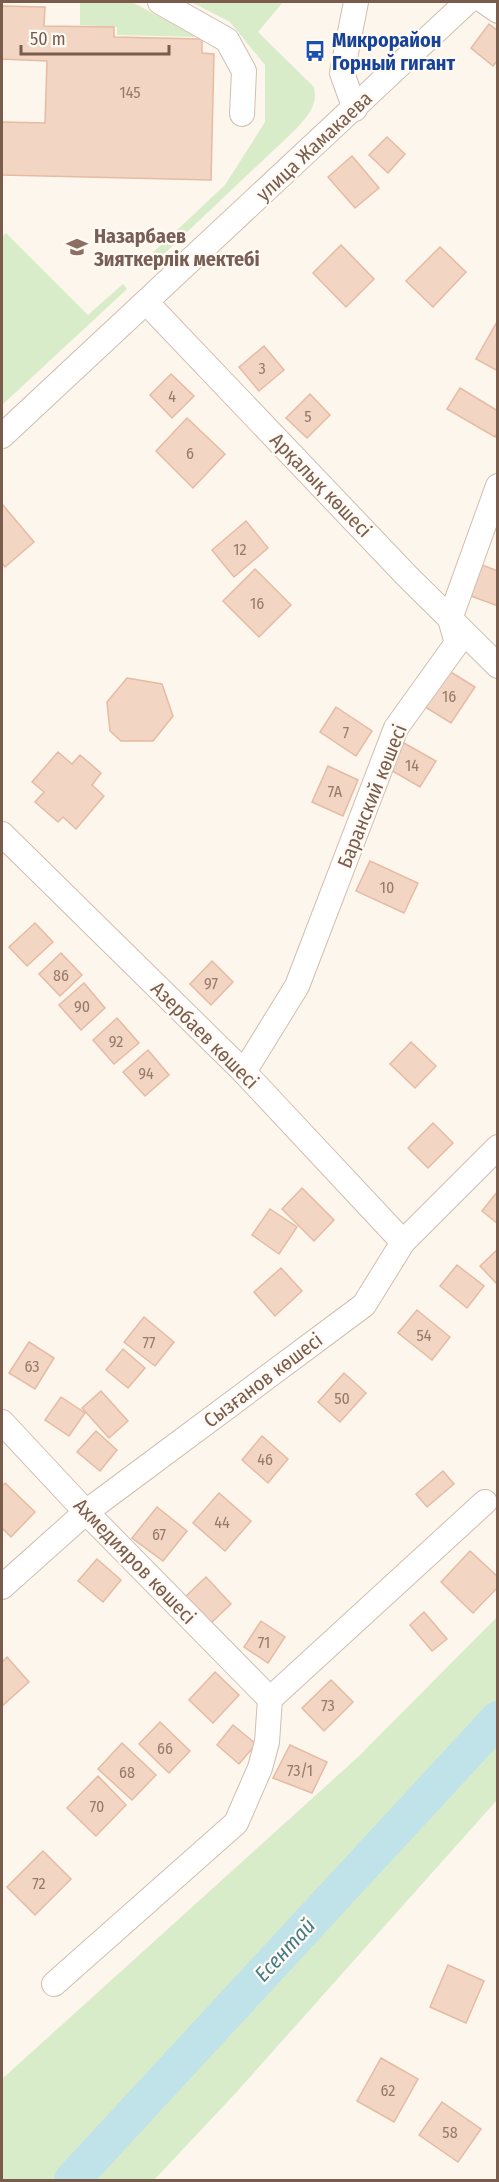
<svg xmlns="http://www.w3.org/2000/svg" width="499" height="2182" font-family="'Fira Sans Condensed',sans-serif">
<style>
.green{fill:#d8ecc9}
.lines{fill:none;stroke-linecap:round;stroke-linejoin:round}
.river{stroke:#bfe3e8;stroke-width:36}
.building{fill:#f3d5c3;stroke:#e6bba3;stroke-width:1.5}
.minor-casing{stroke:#d1beb0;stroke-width:26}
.minor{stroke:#fff;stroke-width:24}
.labels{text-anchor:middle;stroke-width:4.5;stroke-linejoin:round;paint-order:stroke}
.number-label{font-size:16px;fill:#987a6a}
.transit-label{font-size:20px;font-weight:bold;fill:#164399;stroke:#fffaf3;text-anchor:start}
.street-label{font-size:20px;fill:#7a5c4d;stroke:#fffaf3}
.education-label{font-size:20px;font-weight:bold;fill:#785e54;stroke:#fffaf3;text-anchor:start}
.water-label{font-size:21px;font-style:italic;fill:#437c86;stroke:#fffaf3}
</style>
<rect width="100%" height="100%" fill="#fdf6ec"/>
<g class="green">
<path d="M80,2H132L197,37L117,35V27L80,25Z"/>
<path d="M191,2H283L258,32L314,87C318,105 309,114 297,128L148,269L142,263L225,185L265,122V65L230,22Z"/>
<path d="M6,233L88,315L123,284L127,289L2,405V237Z"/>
<path d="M497,1617V1800L233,2096L154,2180H2V2079L358,1757Z"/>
</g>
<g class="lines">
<path class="river" d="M72,2180L498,1719"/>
</g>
<g class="building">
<path d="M2,6L45,7L44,26L114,27V37L202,39V53L214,54L211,180L2,175V122L45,123L47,61L2,59Z"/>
<path d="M489,24L498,31V60L493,66L471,48Z"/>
<path d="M387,137L405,154L388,173L369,155Z"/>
<path d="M352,156L379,188L355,208L328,177Z"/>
<path d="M341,245L374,279L346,307L313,273Z"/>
<path d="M440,247L466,272L433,307L406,281Z"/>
<path d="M498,320V371L476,359Z"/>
<path d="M264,346L284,370L259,391L239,367Z"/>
<path d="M171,374L194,396L172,418L150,395Z"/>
<path d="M460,388L498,411V432L495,437L447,409Z"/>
<path d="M310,394L330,415L307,438L286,418Z"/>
<path d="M187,418L225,454L193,488L156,451Z"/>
<path d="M2,504L34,542L5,567L2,563Z"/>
<path d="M246,521L268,548L234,577L212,550Z"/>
<path d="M482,565L498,571V606L471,596Z"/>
<path d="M255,569L291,605L259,637L223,601Z"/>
<path d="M446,669L475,687L451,723L422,705Z"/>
<path d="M127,678L162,684L173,716L153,741H121L110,731L107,702Z"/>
<path d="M336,707L372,731L356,756L320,732Z"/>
<path d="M404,743L436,761L420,787L389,769Z"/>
<path d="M58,752L72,764L80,755L101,773L92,785L104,796L76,829L63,817L58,822L35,802L44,792L32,782Z"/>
<path d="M328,766L358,780L343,816L312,802Z"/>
<path d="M370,861L418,883L404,913L356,891Z"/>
<path d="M35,923L53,942L27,966L9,947Z"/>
<path d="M61,953L82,975L60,996L39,974Z"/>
<path d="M212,961L233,982L211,1005L190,984Z"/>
<path d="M84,983L105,1008L81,1030L59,1005Z"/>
<path d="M117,1018L139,1043L114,1064L93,1040Z"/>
<path d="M411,1042L436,1066L415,1088L390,1064Z"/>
<path d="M148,1050L169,1075L145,1096L123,1072Z"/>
<path d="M433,1123L453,1143L428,1168L408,1148Z"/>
<path d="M302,1188L334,1220L314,1241L282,1209Z"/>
<path d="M498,1191V1224L482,1211Z"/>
<path d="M270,1209L297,1227L279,1254L252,1235Z"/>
<path d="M498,1249V1285L480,1266Z"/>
<path d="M457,1265L484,1286L467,1308L440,1286Z"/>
<path d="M281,1268L302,1291L275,1316L254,1292Z"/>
<path d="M417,1310L450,1337L432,1360L398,1333Z"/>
<path d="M144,1317L174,1342L155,1366L124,1342Z"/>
<path d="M29,1342L54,1358L35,1389L9,1373Z"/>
<path d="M123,1349L145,1368L128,1388L106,1370Z"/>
<path d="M344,1373L366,1393L340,1422L318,1402Z"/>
<path d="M101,1391L128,1421L109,1438L82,1408Z"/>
<path d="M61,1397L85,1413L69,1436L45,1420Z"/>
<path d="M96,1431L117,1450L100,1471L77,1452Z"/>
<path d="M262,1436L288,1459L268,1483L242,1460Z"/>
<path d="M443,1471L454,1484L427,1507L416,1494Z"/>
<path d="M5,1483L35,1512L11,1537L2,1528V1486Z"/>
<path d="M219,1493L251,1521L225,1551L193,1523Z"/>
<path d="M157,1507L187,1531L163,1561L132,1538Z"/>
<path d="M470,1551L498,1577V1587L473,1613L441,1582Z"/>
<path d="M97,1559L121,1580L103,1602L78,1581Z"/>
<path d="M206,1577L231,1604L210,1624L185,1597Z"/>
<path d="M424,1612L447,1639L432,1651L410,1625Z"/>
<path d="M261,1621L285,1637L268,1663L244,1647Z"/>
<path d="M7,1657L29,1682L2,1706V1662Z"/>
<path d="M215,1672L239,1695L213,1723L189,1700Z"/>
<path d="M331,1680L353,1702L324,1731L302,1708Z"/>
<path d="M160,1722L190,1751L169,1773L139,1744Z"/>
<path d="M233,1725L256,1744L239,1764L217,1745Z"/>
<path d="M122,1743L156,1775L132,1800L98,1769Z"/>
<path d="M290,1745L327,1762L312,1793L273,1778Z"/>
<path d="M98,1776L126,1805L96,1836L67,1808Z"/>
<path d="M43,1851L71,1879L35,1915L7,1887Z"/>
<path d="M448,1965L484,1981L466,2023L430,2007Z"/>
<path d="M381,2058L418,2079L394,2122L357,2101Z"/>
<path d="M442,2102L481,2129L458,2162L419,2135Z"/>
</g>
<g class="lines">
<defs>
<g id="minor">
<path d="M160,2L227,40L244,71L242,114"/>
<path d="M485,2L498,11"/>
<path d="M355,109L342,73L356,2"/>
<path d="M146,302L407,576L498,666"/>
<path d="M2,436L467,2"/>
<path d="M2,834L244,1072L403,1242"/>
<path d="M244,1072L297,986L396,728L457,643L450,619L498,486"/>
<path d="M2,1422L86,1512L270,1699"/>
<path d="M2,1587L86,1512L364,1305L403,1242L498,1147"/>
<path d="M54,1984L236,1823L260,1768L267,1742L270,1699L485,1502"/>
</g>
</defs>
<use href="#minor" class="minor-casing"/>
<use href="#minor" class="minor"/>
</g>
<defs>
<symbol id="bus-bare" viewBox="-9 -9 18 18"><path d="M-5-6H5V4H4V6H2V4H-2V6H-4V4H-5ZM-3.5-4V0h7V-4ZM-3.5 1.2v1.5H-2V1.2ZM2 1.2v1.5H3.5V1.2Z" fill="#1a4fb4" stroke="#fffaf3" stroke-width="2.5" paint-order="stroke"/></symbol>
<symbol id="school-bare" viewBox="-9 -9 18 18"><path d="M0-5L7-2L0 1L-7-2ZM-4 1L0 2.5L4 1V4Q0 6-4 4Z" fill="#8d6e63" stroke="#fffaf3" stroke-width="2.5" paint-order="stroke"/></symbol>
</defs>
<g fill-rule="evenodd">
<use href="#bus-bare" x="300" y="36" width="30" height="30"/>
<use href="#school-bare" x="62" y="232" width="30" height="30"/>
</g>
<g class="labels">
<g class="number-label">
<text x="130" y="98">145</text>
<text x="262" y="374">3</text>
<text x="172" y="402">4</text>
<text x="308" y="422">5</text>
<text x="190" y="459">6</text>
<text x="240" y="555">12</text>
<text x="257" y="609">16</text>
<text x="449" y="702">16</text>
<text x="346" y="738">7</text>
<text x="412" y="771">14</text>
<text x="335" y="797">7А</text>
<text x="387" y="893">10</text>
<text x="61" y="981">86</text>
<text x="211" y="989">97</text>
<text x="82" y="1012">90</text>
<text x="116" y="1047">92</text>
<text x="146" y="1079">94</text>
<text x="424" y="1341">54</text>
<text x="149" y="1348">77</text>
<text x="32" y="1372">63</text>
<text x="342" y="1404">50</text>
<text x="265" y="1465">46</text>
<text x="222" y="1528">44</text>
<text x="159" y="1540">67</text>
<text x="264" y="1648">71</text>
<text x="328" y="1711">73</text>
<text x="165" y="1754">66</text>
<text x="300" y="1776">73/1</text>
<text x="127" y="1778">68</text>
<text x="97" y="1812">70</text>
<text x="39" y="1889">72</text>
<text x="388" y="2096">62</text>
<text x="450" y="2138">58</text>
</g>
<g class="transit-label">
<text x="332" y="47">Микрорайон<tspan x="332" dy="23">Горный гигант</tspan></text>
</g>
<g class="street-label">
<text transform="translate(314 146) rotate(-43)" y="7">улица Жамакаева</text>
<text transform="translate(321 485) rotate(46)" y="7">Арқалық көшесі</text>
<text transform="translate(372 796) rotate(-68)" y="7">Баранский көшесі</text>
<text transform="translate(205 1035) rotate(45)" y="7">Азербаев көшесі</text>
<text transform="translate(263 1380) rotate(-37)" y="7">Сызғанов көшесі</text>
<text transform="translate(135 1561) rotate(46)" y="7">Ахмедияров көшесі</text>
</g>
<g class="education-label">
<text x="94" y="243">Назарбаев<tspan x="94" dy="23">Зияткерлік мектебі</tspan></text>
</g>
<g class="water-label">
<text transform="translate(285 1950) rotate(-47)" y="7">Есентай</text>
</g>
</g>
<rect width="499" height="2182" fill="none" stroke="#7a5c4d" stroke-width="6"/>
<path d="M21 45v9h148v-9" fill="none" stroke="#7a5c4d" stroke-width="3"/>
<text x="30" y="45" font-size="18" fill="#7a5c4d" stroke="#fffaf3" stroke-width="4.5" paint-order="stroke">50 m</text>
</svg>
